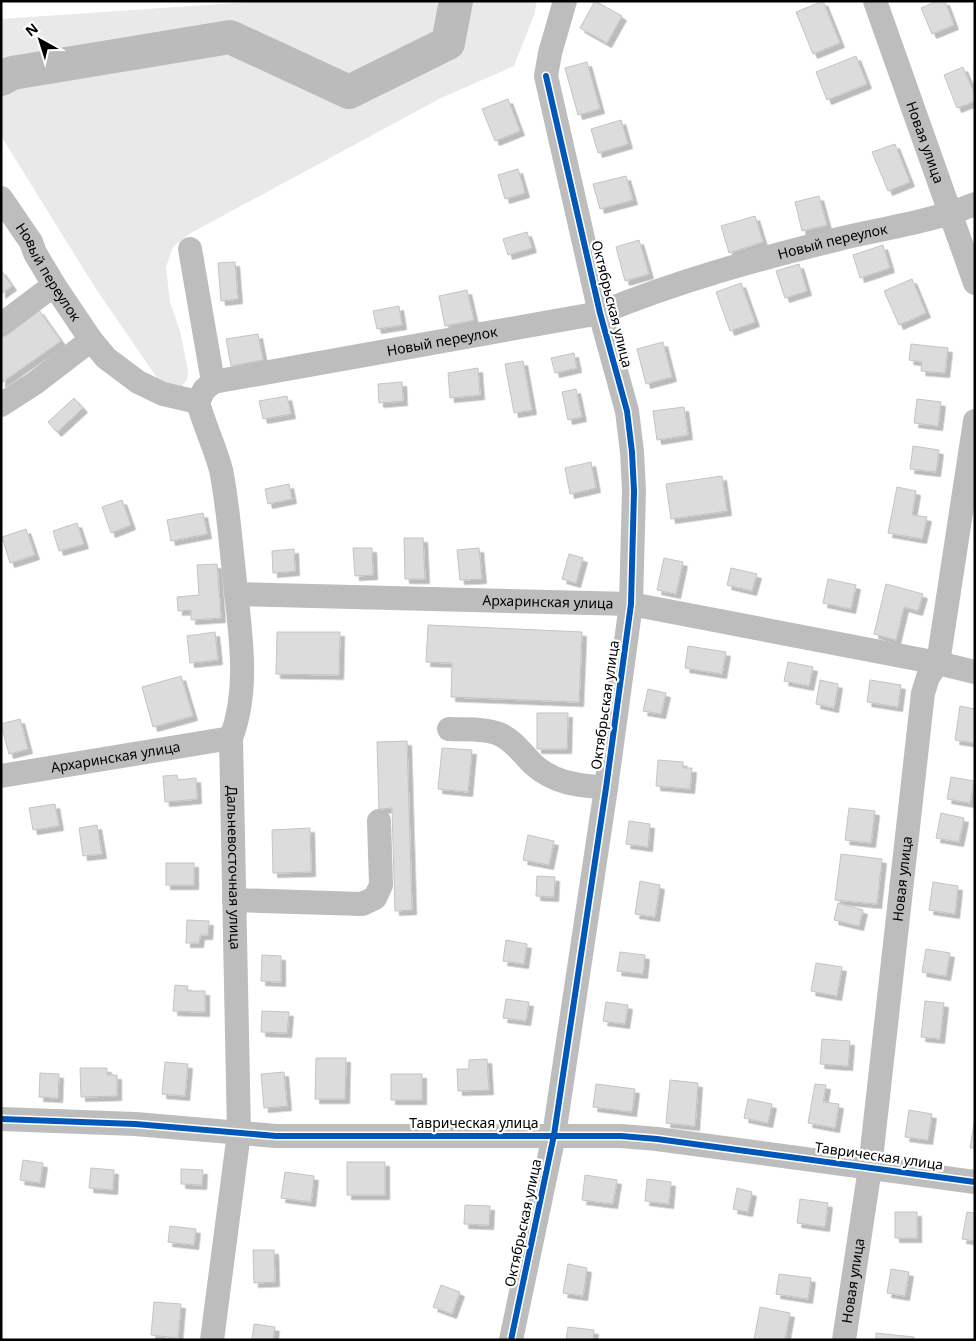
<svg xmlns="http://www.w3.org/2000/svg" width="976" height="1341" font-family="'Noto Sans',sans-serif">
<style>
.green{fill:#e9e9e9}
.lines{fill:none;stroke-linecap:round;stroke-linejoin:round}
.river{stroke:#bbb;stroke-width:34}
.building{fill:#dcdcdc;stroke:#c4c4c4;filter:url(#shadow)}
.minor{stroke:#bdbdbd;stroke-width:24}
.cycleway-casing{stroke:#fff;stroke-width:9}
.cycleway{stroke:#0057b8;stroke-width:6}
.labels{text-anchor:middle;stroke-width:4.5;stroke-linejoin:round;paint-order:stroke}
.street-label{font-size:14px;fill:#000;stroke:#fff}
</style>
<defs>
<filter id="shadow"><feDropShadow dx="4.5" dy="4.5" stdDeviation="0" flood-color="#0004"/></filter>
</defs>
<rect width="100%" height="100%" fill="#fff"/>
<path class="green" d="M263,1H537L534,15L514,66L441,98L189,234L173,247L166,267L170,302L180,331L188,370L187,380L181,387L162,385L96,289L1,136V19Z"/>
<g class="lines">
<path class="river" d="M1,79L12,73L230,37L349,92L448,43L456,1"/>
</g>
<g class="building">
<path d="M595,1L622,16L607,43L580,28Z"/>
<path d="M823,1L840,43L813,54L796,12Z"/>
<path d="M937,1H945L954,25L932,34L921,8Z"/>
<path d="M856,56L867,84L827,100L816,72Z"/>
<path d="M587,62L600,109L578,115L565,68Z"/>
<path d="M963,67L975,95V101L957,108L944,75Z"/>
<path d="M508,99L520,131L495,141L482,109Z"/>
<path d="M621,120L628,144L598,153L591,129Z"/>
<path d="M895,144L910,182L888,191L872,152Z"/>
<path d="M518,169L525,193L505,199L498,175Z"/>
<path d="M626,176L633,200L600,209L593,184Z"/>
<path d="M819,196L827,225L802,231L795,202Z"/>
<path d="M755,216L763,242L729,253L721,226Z"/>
<path d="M527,232L532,248L508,255L503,239Z"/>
<path d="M639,240L649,274L625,281L616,247Z"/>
<path d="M883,245L890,268L860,278L853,255Z"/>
<path d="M235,262L238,299L221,301L218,263Z"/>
<path d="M799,264L807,291L785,298L776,271Z"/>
<path d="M1,270L12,286L1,294Z"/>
<path d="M912,279L926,313L899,325L884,291Z"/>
<path d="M741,283L755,322L730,331L716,292Z"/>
<path d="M467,290L474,320L445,326L439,296Z"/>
<path d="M399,306L402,325L377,329L373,311Z"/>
<path d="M39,310L61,341L1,383V336Z"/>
<path d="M258,334L263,360L231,366L226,339Z"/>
<path d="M663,342L672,377L646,384L637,349Z"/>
<path d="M911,344L948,348L945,373L921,371L922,362L909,360Z"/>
<path d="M574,353L577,368L555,373L551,358Z"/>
<path d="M523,361L532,410L514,413L505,364Z"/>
<path d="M478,368L480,395L450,398L448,373Z"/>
<path d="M402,382L403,401L379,403L378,384Z"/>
<path d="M576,389L582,417L568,420L562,392Z"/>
<path d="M287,396L291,414L263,419L259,401Z"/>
<path d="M74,398L83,408L57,432L48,422Z"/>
<path d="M917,399L941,402L938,426L914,423Z"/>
<path d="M684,407L688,435L657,440L653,411Z"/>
<path d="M913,446L939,450L936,472L910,469Z"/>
<path d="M591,462L596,488L570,494L565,468Z"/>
<path d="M722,476L727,511L671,519L666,484Z"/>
<path d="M289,484L292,499L268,504L265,489Z"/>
<path d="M897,487L916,491L912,515L927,517L922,539L888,533Z"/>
<path d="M122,500L131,525L111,533L102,507Z"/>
<path d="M203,513L207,534L171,541L167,520Z"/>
<path d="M77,523L84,544L59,551L53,531Z"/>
<path d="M26,529L35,555L10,563L2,537Z"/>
<path d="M404,538H423L425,579H405Z"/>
<path d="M353,548H372L373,575L355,576Z"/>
<path d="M479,548L482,579L460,580L457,550Z"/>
<path d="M294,549L295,571L273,573L272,551Z"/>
<path d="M569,554L583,558L576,583L562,579Z"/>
<path d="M664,558L683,562L676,594L657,590Z"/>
<path d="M217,564L221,618L191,620V610L178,611L177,597L199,595L197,565Z"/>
<path d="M731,568L757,574L752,591L727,585Z"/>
<path d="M828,579L856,585L851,609L823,603Z"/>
<path d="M886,584L923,594L918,611L904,607L896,640L874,634Z"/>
<path d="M428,625L582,632L579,702L451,697L452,663L426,662Z"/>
<path d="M215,632L218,660L190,663L187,636Z"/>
<path d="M277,632H340L339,675L276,674Z"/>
<path d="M688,646L726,652L722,674L685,668Z"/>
<path d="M788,662L813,667L809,686L784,681Z"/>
<path d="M181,676L193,716L153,727L142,687Z"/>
<path d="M820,680L838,684L834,708L816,704Z"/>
<path d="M870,680L901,685L898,707L867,702Z"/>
<path d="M648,689L666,693L661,714L643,711Z"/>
<path d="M960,706L975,709V743L955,740Z"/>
<path d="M537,713H568L567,749H537Z"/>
<path d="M20,719L28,749L9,754L1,724Z"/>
<path d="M407,741L412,910L395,911L392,808L379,809L377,742Z"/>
<path d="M442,748L472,750L468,792L438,789Z"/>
<path d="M658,760L683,762V768H692L690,789L656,786Z"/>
<path d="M177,775L178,780L196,778L197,799L165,802L163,776Z"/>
<path d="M951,777L974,781L970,803L947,799Z"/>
<path d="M55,804L59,826L33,830L29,808Z"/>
<path d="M849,808L875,811L871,843L845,840Z"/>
<path d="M941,813L964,818L959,842L936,838Z"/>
<path d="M629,821L650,824L648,847L626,844Z"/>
<path d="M97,825L102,854L83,856L79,828Z"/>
<path d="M310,828L311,872L273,873L272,830Z"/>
<path d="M528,835L554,841L549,865L523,860Z"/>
<path d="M841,854L882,859L877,904L835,900Z"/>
<rect x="166" y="863" width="28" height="22"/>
<path d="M537,876L555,877L554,897L536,896Z"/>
<path d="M640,881L660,885L655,917L635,914Z"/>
<path d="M933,882L958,886L955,914L929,910Z"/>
<path d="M838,903L863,910L859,926L834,920Z"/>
<path d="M187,920L209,921L208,935H200L199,943H186Z"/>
<path d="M506,940L527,944L524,964L503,961Z"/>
<path d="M926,949L950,953L946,976L922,972Z"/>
<path d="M620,952L645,955L643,974L617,971Z"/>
<path d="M262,955L281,956V982L261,981Z"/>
<path d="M816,963L842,967L837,996L811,991Z"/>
<path d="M175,985L188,986L187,991H205V1012L173,1011Z"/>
<path d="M506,999L529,1002L526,1021L503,1018Z"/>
<path d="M925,1001L944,1003L940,1039L921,1037Z"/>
<path d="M606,1002L628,1005L625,1024L603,1021Z"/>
<path d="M262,1011L289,1012L287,1033L261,1032Z"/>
<path d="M822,1039L850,1041L848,1066L820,1064Z"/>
<path d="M316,1058H346L345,1099H315Z"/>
<path d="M487,1059L489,1090L458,1091L457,1069H469V1060Z"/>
<path d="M165,1062L188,1064L185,1096L162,1094Z"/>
<path d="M80,1068H107V1075H117V1096L81,1097Z"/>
<path d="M284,1072L287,1106L264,1108L261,1074Z"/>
<path d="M40,1073L59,1074L58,1098L39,1097Z"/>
<rect x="391" y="1074" width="31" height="26"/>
<path d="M670,1080L698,1083L695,1126L666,1123Z"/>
<path d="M596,1084L635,1089L632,1112L593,1107Z"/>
<path d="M815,1084L826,1085L823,1102L839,1104L835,1128L808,1123Z"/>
<path d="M748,1099L772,1104L768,1123L744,1118Z"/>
<path d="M909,1110L932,1114L928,1140L905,1137Z"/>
<path d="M975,1118V1148H970Z"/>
<path d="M23,1160L43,1163L40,1183L20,1180Z"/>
<rect x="347" y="1162" width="38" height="33"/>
<path d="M91,1168L114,1170L113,1190L89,1188Z"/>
<path d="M181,1169L203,1170L202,1185L181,1184Z"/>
<path d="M285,1172L314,1176L311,1202L281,1198Z"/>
<path d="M585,1175L617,1180L613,1204L582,1200Z"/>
<path d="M647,1179L671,1182L669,1204L645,1201Z"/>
<path d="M737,1188L752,1192L748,1212L733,1209Z"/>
<path d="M800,1199L828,1203L825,1227L797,1223Z"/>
<path d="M465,1205L490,1206L489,1225L464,1224Z"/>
<rect x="895" y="1212" width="22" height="26"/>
<path d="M967,1212L975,1213V1241L962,1239Z"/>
<path d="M170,1226L196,1229L194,1245L168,1242Z"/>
<path d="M253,1250H274L275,1282L254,1283Z"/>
<path d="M568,1264L587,1268L583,1296L563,1293Z"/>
<path d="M891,1269L909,1272L905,1296L887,1293Z"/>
<path d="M779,1274L811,1278L808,1299L776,1294Z"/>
<path d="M441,1285L460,1292L452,1314L433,1307Z"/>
<path d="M154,1302L181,1304L178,1338L151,1335Z"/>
<path d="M760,1307L790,1313L785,1340H754Z"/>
<path d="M254,1324L275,1327L273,1340H252Z"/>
<path d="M568,1327L594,1330L593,1340H566Z"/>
<path d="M876,1333L914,1337V1340H876Z"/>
</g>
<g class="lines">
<g class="minor">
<path id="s1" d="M875,1L975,283"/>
<path id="s2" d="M1,198L31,242L35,253L54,285L91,340L106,358L138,382L163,394L198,402"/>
<path d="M190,249L213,382"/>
<path d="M1,325L54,285"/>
<path id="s3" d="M198,402C204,425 215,447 221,470C228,504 230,538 234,572C239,627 251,686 231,738L239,1133L212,1340"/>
<path id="s4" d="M198,402L204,390L213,382L600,313C677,281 758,259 839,239C885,228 931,222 975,204"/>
<path d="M1,405L35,383L91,340"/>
<path id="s5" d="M236,594L631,604L938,663L975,672"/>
<path d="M449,729C465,730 484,728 499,734C514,740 522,754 534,765C555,784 579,785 606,788"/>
<path id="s6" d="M1,776L231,738"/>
<path d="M234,900L362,904L375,898L381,885L379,821"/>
<path d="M1,1119L135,1124L276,1136H621L657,1139L975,1182"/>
<path d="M511,1340L554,1135L606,788L631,604L634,491L632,452L627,411L600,313L546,76L550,53L565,1"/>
<path id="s7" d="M844,1340L870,1168L923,693L928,677L938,663L975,421"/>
</g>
<defs>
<g id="cycleway">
<path d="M1,1119L135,1124L276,1136H621L657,1139L975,1182"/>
<path d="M511,1340L554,1135L606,788L631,604L634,491L632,452L627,411L600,313L546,76"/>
</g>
</defs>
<use href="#cycleway" class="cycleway-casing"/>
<use href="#cycleway" class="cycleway"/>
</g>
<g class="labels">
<g class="street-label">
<text dy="5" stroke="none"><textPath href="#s1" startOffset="150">Новая улица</textPath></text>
<text dy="5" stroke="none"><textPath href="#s4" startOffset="662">Новый переулок</textPath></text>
<text dy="5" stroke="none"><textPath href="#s2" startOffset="88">Новый переулок</textPath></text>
<text transform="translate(612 304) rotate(76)" y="5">Октябрьская улица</text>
<text dy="5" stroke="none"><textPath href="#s4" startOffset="258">Новый переулок</textPath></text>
<text dy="5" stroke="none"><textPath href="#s5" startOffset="312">Архаринская улица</textPath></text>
<text transform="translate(605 705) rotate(-82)" y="5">Октябрьская улица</text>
<text dy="5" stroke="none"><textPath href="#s6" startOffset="116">Архаринская улица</textPath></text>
<text dy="5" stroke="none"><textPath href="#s3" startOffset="472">Дальневосточная улица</textPath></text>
<text dy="5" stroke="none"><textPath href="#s7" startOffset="465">Новая улица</textPath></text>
<text x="474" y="1128">Таврическая улица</text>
<text transform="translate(879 1156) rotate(8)" y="5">Таврическая улица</text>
<text transform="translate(523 1223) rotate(-78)" y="5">Октябрьская улица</text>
<text dy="5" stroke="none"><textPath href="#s7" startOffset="60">Новая улица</textPath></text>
</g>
</g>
<rect width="976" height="1341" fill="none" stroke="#000000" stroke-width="5"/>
<g transform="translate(40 40) rotate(321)" stroke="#ffffff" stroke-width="4" paint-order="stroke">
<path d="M0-4L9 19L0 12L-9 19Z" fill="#000000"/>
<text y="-8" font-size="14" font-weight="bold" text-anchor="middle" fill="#000000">N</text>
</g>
</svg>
